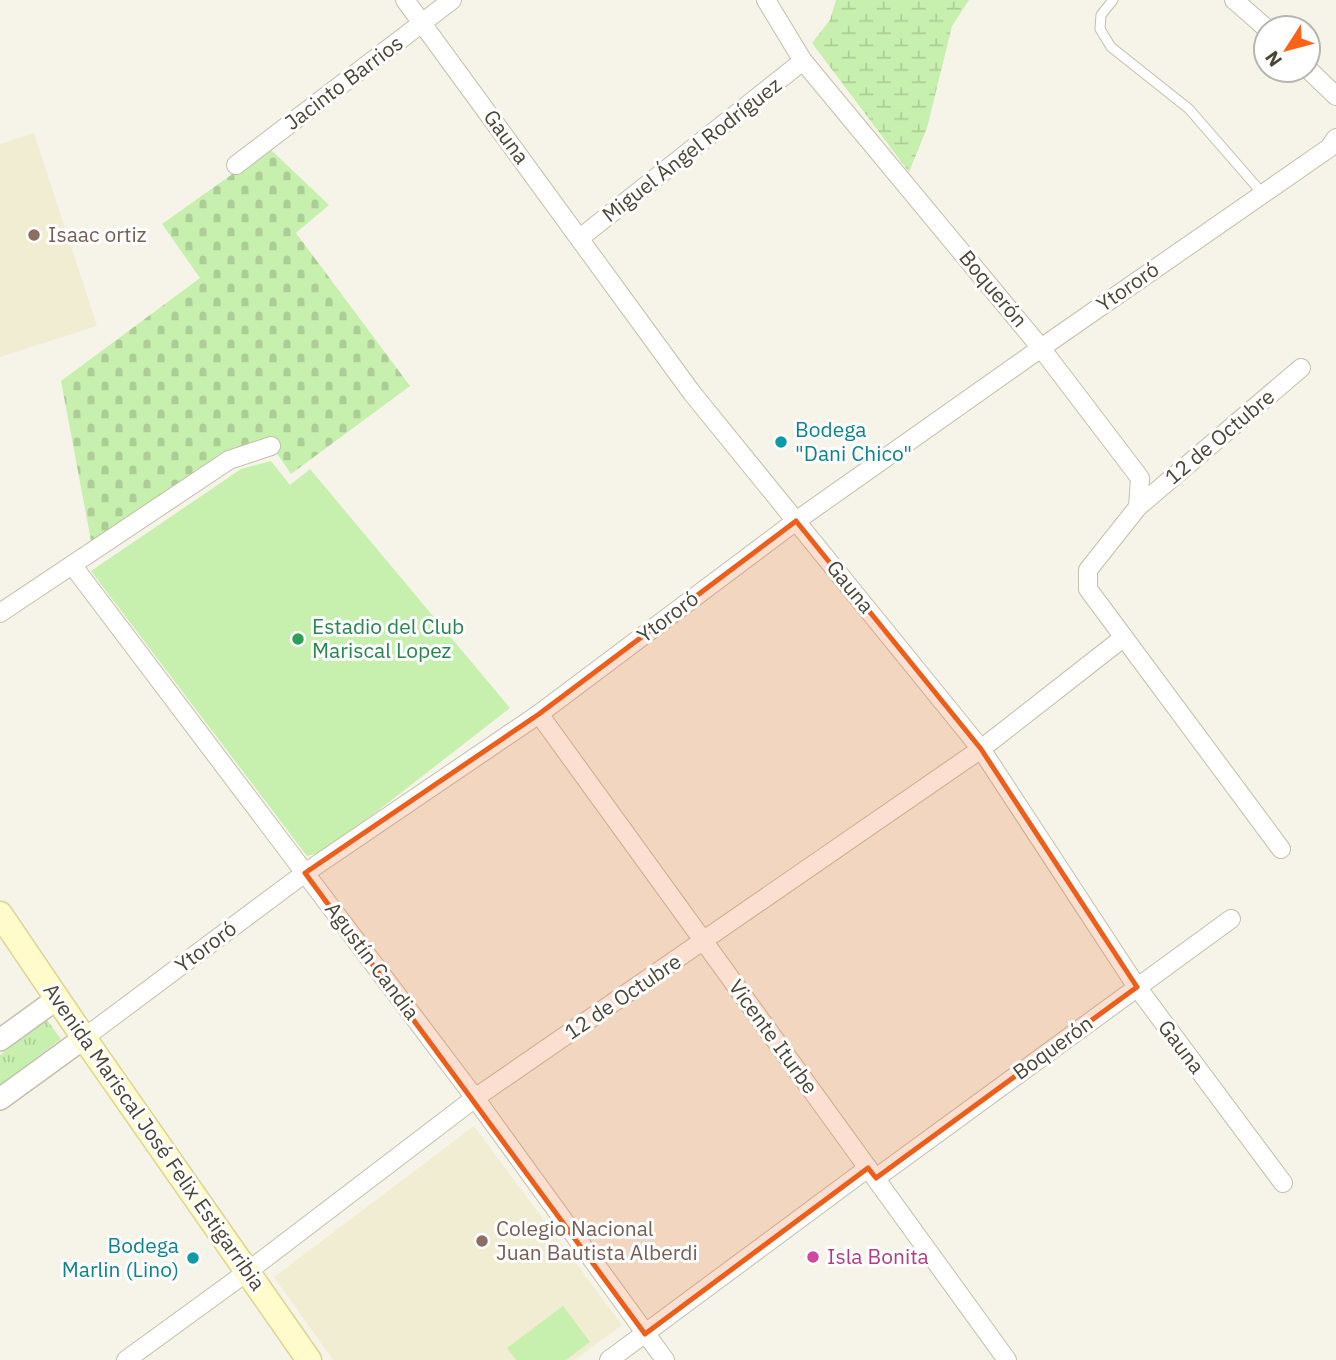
<svg xmlns="http://www.w3.org/2000/svg" width="1336" height="1360" font-family="'IBM Plex Sans',sans-serif">
<style>
.education{fill:#f1edd2}
.grass{fill:url(#grass-tufts)}
.wetland{fill:url(#wetland-marsh)}
.cemetery{fill:url(#cemetery-stones)}
.pitch{fill:#c7efae}
.lines{fill:none;stroke-linecap:round;stroke-linejoin:round}
.service-casing{stroke:#c3bfaa;stroke-width:11}
.minor-casing{stroke:#c3bfaa;stroke-width:20}
.tertiary-casing{stroke:#c3bfaa;stroke-width:24}
.secondary-casing{stroke:#dbd494;stroke-width:27}
.service{stroke:#fff;stroke-width:9}
.minor{stroke:#fff;stroke-width:18}
.tertiary{stroke:#fff;stroke-width:21}
.secondary{stroke:#fffbca;stroke-width:24}
.marked{fill:#ed5e1a;fill-opacity:0.2;stroke:#ed5e1a;stroke-width:5;stroke-linejoin:round}
.education-dot{fill:#8d6e63;stroke:#fff;stroke-width:2.5}
.culture-dot{fill:#0f9aa8;stroke:#fff;stroke-width:2.5}
.leisure-dot{fill:#2e9e5b;stroke:#fff;stroke-width:2.5}
.hotel-dot{fill:#d1479c;stroke:#fff;stroke-width:2.5}
.labels{text-anchor:middle;stroke-width:6;stroke-linejoin:round;paint-order:stroke}
.street-label{font-size:21px;fill:#4b4736;stroke:#fff}
.education-label{font-size:21px;fill:#785e54;stroke:#fff;text-anchor:start}
.culture-label{font-size:21px;fill:#0d838f;stroke:#fff;text-anchor:start}
.leisure-label{font-size:21px;fill:#27864d;stroke:#fff;text-anchor:start}
.hotel-label{font-size:21px;fill:#b23c85;stroke:#fff;text-anchor:start}
</style>
<defs>
<pattern id="grass-tufts" width="24" height="20" patternUnits="userSpaceOnUse" patternTransform="scale(1.75)"><rect width="24" height="20" fill="#c7efae"/><path d="M3 7l-1-3M5 7V3M7 7l1-3M15 17l-1-3M17 17v-4M19 17l1-3" fill="none" stroke="#acce96"/></pattern>
<pattern id="wetland-marsh" width="20" height="14" patternUnits="userSpaceOnUse" patternTransform="scale(1.75)"><rect width="20" height="14" fill="#c7efae"/><path d="M1 5h8M5 5V1M11 12h8M15 12V8" fill="none" stroke="#acce96"/></pattern>
<pattern id="cemetery-stones" width="16" height="16" patternUnits="userSpaceOnUse" patternTransform="scale(1.75)"><rect width="16" height="16" fill="#c7efae"/><path d="M2 7V4a2 2 0 0 1 4 0v3zM10 15v-3a2 2 0 0 1 4 0v3z" fill="#acce96"/></pattern>
</defs>
<rect width="100%" height="100%" fill="#f6f4e9"/>
<g class="education">
<path d="M34,133L97,326L0,357V144Z"/>
<path d="M474,1126L622,1325L575,1360H333L274,1277Z"/>
</g>
<path class="grass" d="M47,1020L61,1039L0,1085V1055Z"/>
<path class="wetland" d="M836,0H969L952,26L927,128L909,172L812,43L830,20Z"/>
<path class="cemetery" d="M269,148L329,205L296,233L410,386L291,474L270,443L92,546L61,381L200,278L162,224Z"/>
<g class="pitch">
<path d="M271,461L290,485L310,469L510,708L326,851L307,856L91,571L241,469Z"/>
<path d="M563,1306L590,1342L566,1360H516L507,1348Z"/>
</g>
<g class="lines">
<defs>
<path id="service" d="M1113,0L1101,15L1100,29L1111,47L1189,109L1263,194"/>
<g id="minor">
<path d="M405,0L692,393L981,749L1137,987L1283,1183"/>
<path d="M766,0L803,61L1041,348L1140,478L1138,507L1088,570V589L1281,849"/>
<path d="M1234,0L1266,28"/>
<path d="M1308,69L1336,96"/>
<path d="M236,165L452,0"/>
<path d="M580,238L803,61"/>
<path d="M1138,507L1301,368"/>
<path d="M73,566L475,1098L665,1360"/>
<path d="M0,613L229,460L271,446"/>
<path d="M539,714L1007,1360"/>
<path d="M84,1038L305,873L539,714L796,521L1041,348L1329,148L1336,138"/>
<path d="M876,1178L1231,919"/>
<path d="M126,1360L247,1272L475,1098L981,749L1123,638"/>
<path d="M609,1360L868,1168"/>
</g>
<g id="tertiary">
<path d="M0,1040L58,998"/>
<path d="M0,1099L84,1038"/>
</g>
<path id="secondary" d="M0,914L84,1038L309,1360"/>
</defs>
<use href="#service" class="service-casing"/>
<use href="#minor" class="minor-casing"/>
<use href="#tertiary" class="tertiary-casing"/>
<use href="#secondary" class="secondary-casing"/>
<use href="#service" class="service"/>
<use href="#minor" class="minor"/>
<use href="#tertiary" class="tertiary"/>
<use href="#secondary" class="secondary"/>
</g>
<path class="marked" d="M796,521L981,749L1137,987L876,1178L868,1168L645,1334L305,873L539,714Z"/>
<g class="education-dot">
<circle cx="34" cy="235" r="7"/>
<circle cx="482" cy="1241" r="7"/>
</g>
<g class="culture-dot">
<circle cx="781" cy="442" r="7"/>
<circle cx="193" cy="1258" r="7"/>
</g>
<circle class="leisure-dot" cx="298" cy="639" r="7"/>
<circle class="hotel-dot" cx="813" cy="1257" r="7"/>
<g class="labels">
<g class="street-label">
<text transform="translate(344 83) rotate(-37)" y="7">Jacinto Barrios</text>
<text transform="translate(506 137) rotate(54)" y="7">Gauna</text>
<text transform="translate(692 150) rotate(-38)" y="7">Miguel Ángel Rodríguez</text>
<text transform="translate(1128 287) rotate(-35)" y="7">Ytororó</text>
<text transform="translate(993 289) rotate(50)" y="7">Boquerón</text>
<text transform="translate(1220 437) rotate(-40)" y="7">12 de Octubre</text>
<text transform="translate(850 587) rotate(51)" y="7">Gauna</text>
<text transform="translate(668 617) rotate(-37)" y="7">Ytororó</text>
<text transform="translate(206 947) rotate(-37)" y="7">Ytororó</text>
<text transform="translate(372 961) rotate(53)" y="7">Agustín Candia</text>
<text transform="translate(623 997) rotate(-34)" y="7">12 de Octubre</text>
<text transform="translate(773 1037) rotate(54)" y="7">Vicente Iturbe</text>
<text transform="translate(1181 1047) rotate(53)" y="7">Gauna</text>
<text transform="translate(1053 1048) rotate(-36)" y="7">Boquerón</text>
<text transform="translate(154 1137) rotate(55)" y="7">Avenida Mariscal José Felix Estigarribia</text>
</g>
<g class="education-label">
<text x="48" y="242">Isaac ortiz</text>
<text x="496" y="1236">Colegio Nacional<tspan x="496" dy="24">Juan Bautista Alberdi</tspan></text>
</g>
<g class="culture-label">
<text x="795" y="437">Bodega<tspan x="795" dy="24">"Dani Chico"</tspan></text>
<text x="179" y="1253" text-anchor="end">Bodega<tspan x="179" dy="24">Marlin (Lino)</tspan></text>
</g>
<g class="leisure-label">
<text x="312" y="634">Estadio del Club<tspan x="312" dy="24">Mariscal Lopez</tspan></text>
</g>
<g class="hotel-label">
<text x="827" y="1264">Isla Bonita</text>
</g>
</g>
<g transform="translate(1287 49) rotate(234)"><circle r="33" fill="#ffffff" stroke="#b7b5af" stroke-width="2"/>
<path d="M0-5L12 26L0 18L-12 26Z" fill="#ff6117"/>
<text y="-10" font-size="19" font-weight="bold" text-anchor="middle" fill="#4b4736">N</text>
</g>
</svg>
